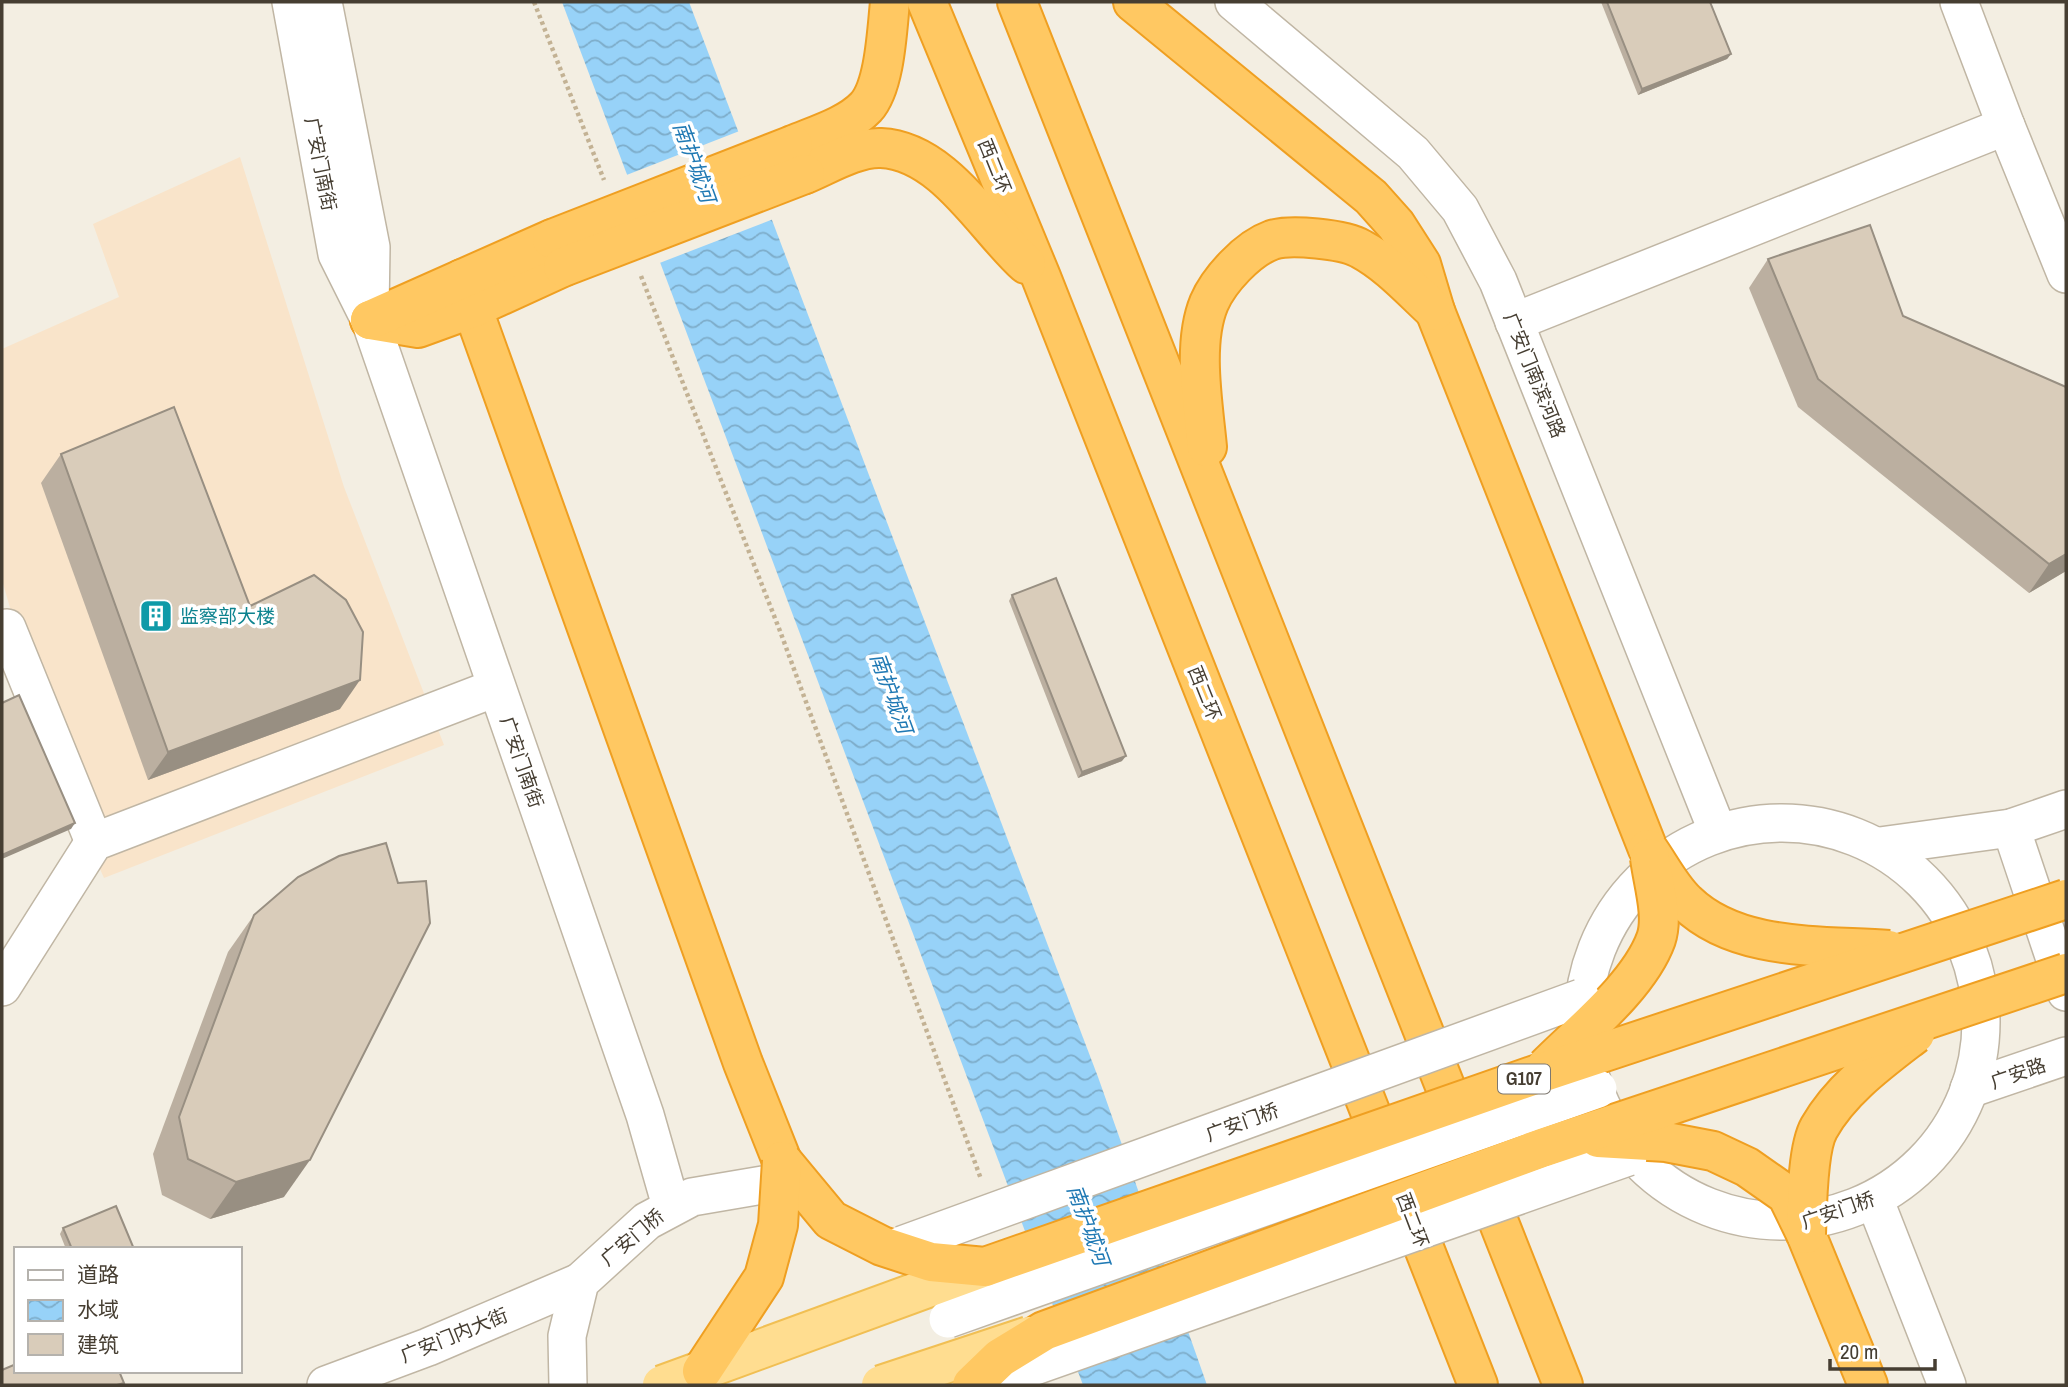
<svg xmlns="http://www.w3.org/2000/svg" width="2068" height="1387" font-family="'Archivo Narrow','Noto Sans SC',sans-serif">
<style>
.commercial{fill:#f9e4ca}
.water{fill:url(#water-waves)}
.pier{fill:#f3eee2}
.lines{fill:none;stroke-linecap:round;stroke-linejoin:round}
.minor-casing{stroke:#c0b6a4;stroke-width:40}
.highway-casing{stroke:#ef9f21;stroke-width:42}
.path{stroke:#c3b294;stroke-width:4.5;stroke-dasharray:3.5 3.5;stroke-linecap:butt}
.minor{stroke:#fff;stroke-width:37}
.highway{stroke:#ffc862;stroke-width:38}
.minor-bridge-casing{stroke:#c0b6a4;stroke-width:40;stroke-linecap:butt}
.major-bridge-casing{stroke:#f1bf53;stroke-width:42;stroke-linecap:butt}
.highway-bridge-casing{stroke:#ef9f21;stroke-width:42;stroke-linecap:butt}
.minor-bridge{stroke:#fff;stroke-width:37}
.major-bridge{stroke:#ffdd90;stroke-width:38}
.highway-bridge{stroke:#ffc862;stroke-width:38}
.wall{fill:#bbafa0}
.shaded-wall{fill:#988f82}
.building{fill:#d9ccba;stroke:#988f82;stroke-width:2}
.labels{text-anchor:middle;stroke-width:7;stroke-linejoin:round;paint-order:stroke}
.shield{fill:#fff;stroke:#7e7870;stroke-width:2}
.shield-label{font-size:18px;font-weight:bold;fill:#463e32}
.street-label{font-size:19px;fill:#463e32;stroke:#fff}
.culture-label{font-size:19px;fill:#0d838f;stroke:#fff;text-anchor:start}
.water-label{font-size:21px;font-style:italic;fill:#1f79b4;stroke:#fff}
</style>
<defs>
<pattern id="water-waves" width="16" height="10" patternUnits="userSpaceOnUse" patternTransform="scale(1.75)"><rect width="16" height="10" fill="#97d2f8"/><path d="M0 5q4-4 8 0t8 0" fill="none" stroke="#7dacc9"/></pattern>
</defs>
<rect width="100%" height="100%" fill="#f3eee2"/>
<path class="commercial" d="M240,157L344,487L444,745L104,878L2,651L11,611L2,580V349L119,297L93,224Z"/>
<path class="water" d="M562,2H689L1098,1077L1207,1385H1083Z"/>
<path class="pier" d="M742,130L776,218L657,264L624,176Z"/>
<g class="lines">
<defs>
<g id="minor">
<path d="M291,2L337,254L370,320L645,1115L671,1206"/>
<path d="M323,2L371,247L370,312"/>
<path d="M1234,2L1413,153L1460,209L1498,281L1717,830"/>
<path d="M2006,126L2066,274"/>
<path d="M1514,322L2006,126L1959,2"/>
<path d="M7,628L94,842"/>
<circle cx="1782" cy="1022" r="199"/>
<path d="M2011,828L2066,992"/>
<path d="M1880,846L2011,828L2066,809"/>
<path d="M2,987L94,842L495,688"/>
<path d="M1969,1089L2066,1056"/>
<path d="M1875,1201L1947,1385"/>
<path d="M326,1385L428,1347L580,1282"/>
<path d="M568,1385L567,1336L580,1282L647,1221L692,1197L763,1185L810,1195"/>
</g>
<g id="highway">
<path d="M927,2L1041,277L1478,1385"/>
<path d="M1017,2L1563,1385"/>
<path d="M1133,2L1371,197L1396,225L1421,264L1435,311L1648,849"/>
<path d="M793,145C817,135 848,126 866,107C885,86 887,30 890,2"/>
<path d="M805,174C827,165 856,147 881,148C944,151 985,227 1026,264"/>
<path d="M462,279L743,1063L782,1161"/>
<path d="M370,320L418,328L473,308L563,267"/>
<path d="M370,320L552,239"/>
<path d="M1207,447C1203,404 1192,344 1209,303C1219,280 1247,249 1272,240C1290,234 1344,239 1361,249C1389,264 1412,290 1435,311"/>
<path d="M1806,1234L1868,1385"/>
</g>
</defs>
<use href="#minor" class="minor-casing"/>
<use href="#highway" class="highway-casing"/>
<g class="path">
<path d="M534,2L604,180"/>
<path d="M641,276L780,631L981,1179"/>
</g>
<use href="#minor" class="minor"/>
<use href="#highway" class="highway"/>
<defs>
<g id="minor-bridge">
<path d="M902,1245L1581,998"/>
<path d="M948,1319L1598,1089"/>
<path d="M981,1385L1628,1157"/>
</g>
<g id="major-bridge">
<path d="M662,1385L985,1267"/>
<path d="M881,1385L1029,1336"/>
</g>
<g id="highway-bridge">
<path d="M552,239L793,145"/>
<path d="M563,267L805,174"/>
<path d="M1648,849C1660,866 1671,888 1686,902C1737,952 1823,945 1889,950"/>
<path d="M1546,1067C1581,1032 1639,986 1656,939C1664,916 1653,882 1650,858"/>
<path d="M1598,1138L1666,1142L1713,1151L1747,1167L1787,1195L1806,1234"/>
<path d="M782,1161L831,1220L882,1246L931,1262L985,1267L1541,1073L2066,899"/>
<path d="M1806,1234C1807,1209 1807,1149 1819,1128C1841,1089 1880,1061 1915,1034"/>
<path d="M702,1371L764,1277L778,1225L782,1161"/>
<path d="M972,1385L1000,1358L1044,1331L1542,1148L2066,973"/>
</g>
</defs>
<use href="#minor-bridge" class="minor-bridge-casing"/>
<use href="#major-bridge" class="major-bridge-casing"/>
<use href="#highway-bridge" class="highway-bridge-casing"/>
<use href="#minor-bridge" class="minor-bridge"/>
<use href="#major-bridge" class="major-bridge"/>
<use href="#highway-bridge" class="highway-bridge"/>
</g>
<g class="wall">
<path d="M1601,2H1710L1731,54L1727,59L1638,95Z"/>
<path d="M1768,259L1903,316L2066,571L2029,593L1798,407L1749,288Z"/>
<path d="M61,454L250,606L340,709L148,780L41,483Z"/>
<path d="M1012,595L1122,761L1078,778L1009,601Z"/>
<path d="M254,915L284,1197L210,1219L162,1195L153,1154L228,952Z"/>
<path d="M63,1228L134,1249H66L60,1234Z"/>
</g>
<g class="shaded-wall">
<path d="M1731,54L1727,59L1638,95L1642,89Z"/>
<path d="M2066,554V571L2029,593L2049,564Z"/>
<path d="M360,680L340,709L148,780L168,752Z"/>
<path d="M1126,756L1122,761L1078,778L1082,772Z"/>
<path d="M75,823L71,829L2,859V855Z"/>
<path d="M310,1160L284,1197L210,1219L236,1182Z"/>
</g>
<g class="building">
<path d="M1607,2H1710L1731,54L1642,89Z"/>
<path d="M1870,225L1903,316L2066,387V554L2049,564L1818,379L1768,259Z"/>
<path d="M174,407L250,606L314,575L346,600L363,632L360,680L168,752L61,454Z"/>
<path d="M1056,578L1126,756L1082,772L1012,595Z"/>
<path d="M19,695L75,823L2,855V703Z"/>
<path d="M386,843L398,883L426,881L430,923L310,1160L236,1182L188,1159L179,1117L254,915L298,877L339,856Z"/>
<path d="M116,1206L134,1249H72L63,1228Z"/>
<path d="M16,1364V1371H119L124,1383L117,1385H2V1370Z"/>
</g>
<defs>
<symbol id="building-square" viewBox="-11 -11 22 22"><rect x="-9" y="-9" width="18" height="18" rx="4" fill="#0f9aa8" stroke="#fff"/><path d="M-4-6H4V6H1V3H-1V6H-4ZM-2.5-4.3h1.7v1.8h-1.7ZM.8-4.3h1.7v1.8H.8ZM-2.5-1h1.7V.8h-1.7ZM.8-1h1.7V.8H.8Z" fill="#fff"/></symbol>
</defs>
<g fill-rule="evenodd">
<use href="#building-square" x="137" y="597" width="38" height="38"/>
</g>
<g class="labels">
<rect class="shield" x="1498" y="1064.5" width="52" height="29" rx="5"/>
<g class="shield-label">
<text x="1524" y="1085">G107</text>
</g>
<g class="street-label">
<text transform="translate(321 164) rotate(79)" y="7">广安门南街</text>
<text transform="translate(995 166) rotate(68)" y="7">西二环</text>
<text transform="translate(1535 375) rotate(68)" y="7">广安门南滨河路</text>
<text transform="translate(1205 693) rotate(68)" y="7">西二环</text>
<text transform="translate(522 762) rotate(71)" y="7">广安门南街</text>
<text transform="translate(2018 1073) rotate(-19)" y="7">广安路</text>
<text transform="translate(1242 1122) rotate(-20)" y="7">广安门桥</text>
<text transform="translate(1838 1210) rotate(-19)" y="7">广安门桥</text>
<text transform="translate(1413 1220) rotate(69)" y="7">西二环</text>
<text transform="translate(632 1237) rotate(-40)" y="7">广安门桥</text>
<text transform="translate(454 1335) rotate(-22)" y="7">广安门内大街</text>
</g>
<g class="culture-label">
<text x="180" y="623">监察部大楼</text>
</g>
<g class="water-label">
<text transform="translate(694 162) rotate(70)" y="7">南护城河</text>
<text transform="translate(891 693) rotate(70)" y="7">南护城河</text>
<text transform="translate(1088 1225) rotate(70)" y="7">南护城河</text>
</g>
</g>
<rect width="2068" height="1387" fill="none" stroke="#463e32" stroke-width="7"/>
<rect x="14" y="1247" width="228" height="126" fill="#ffffff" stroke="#b5b2ad" stroke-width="2"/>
<rect x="28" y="1270" width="35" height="10" fill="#ffffff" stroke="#b5b2ad" stroke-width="2"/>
<text x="77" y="1282" font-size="21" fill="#463e32">道路</text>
<rect x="28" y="1300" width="35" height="21" fill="url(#water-waves)" stroke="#b5b2ad" stroke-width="2"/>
<text x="77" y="1317" font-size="21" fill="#463e32">水域</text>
<rect x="28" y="1334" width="35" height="21" fill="#d9ccba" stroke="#b5b2ad" stroke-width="2"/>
<text x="77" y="1352" font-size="21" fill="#463e32">建筑</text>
<path d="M1830 1359v10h105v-10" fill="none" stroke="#463e32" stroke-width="3.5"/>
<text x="1840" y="1359" font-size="21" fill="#463e32" stroke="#ffffff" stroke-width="5" paint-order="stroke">20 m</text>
</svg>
